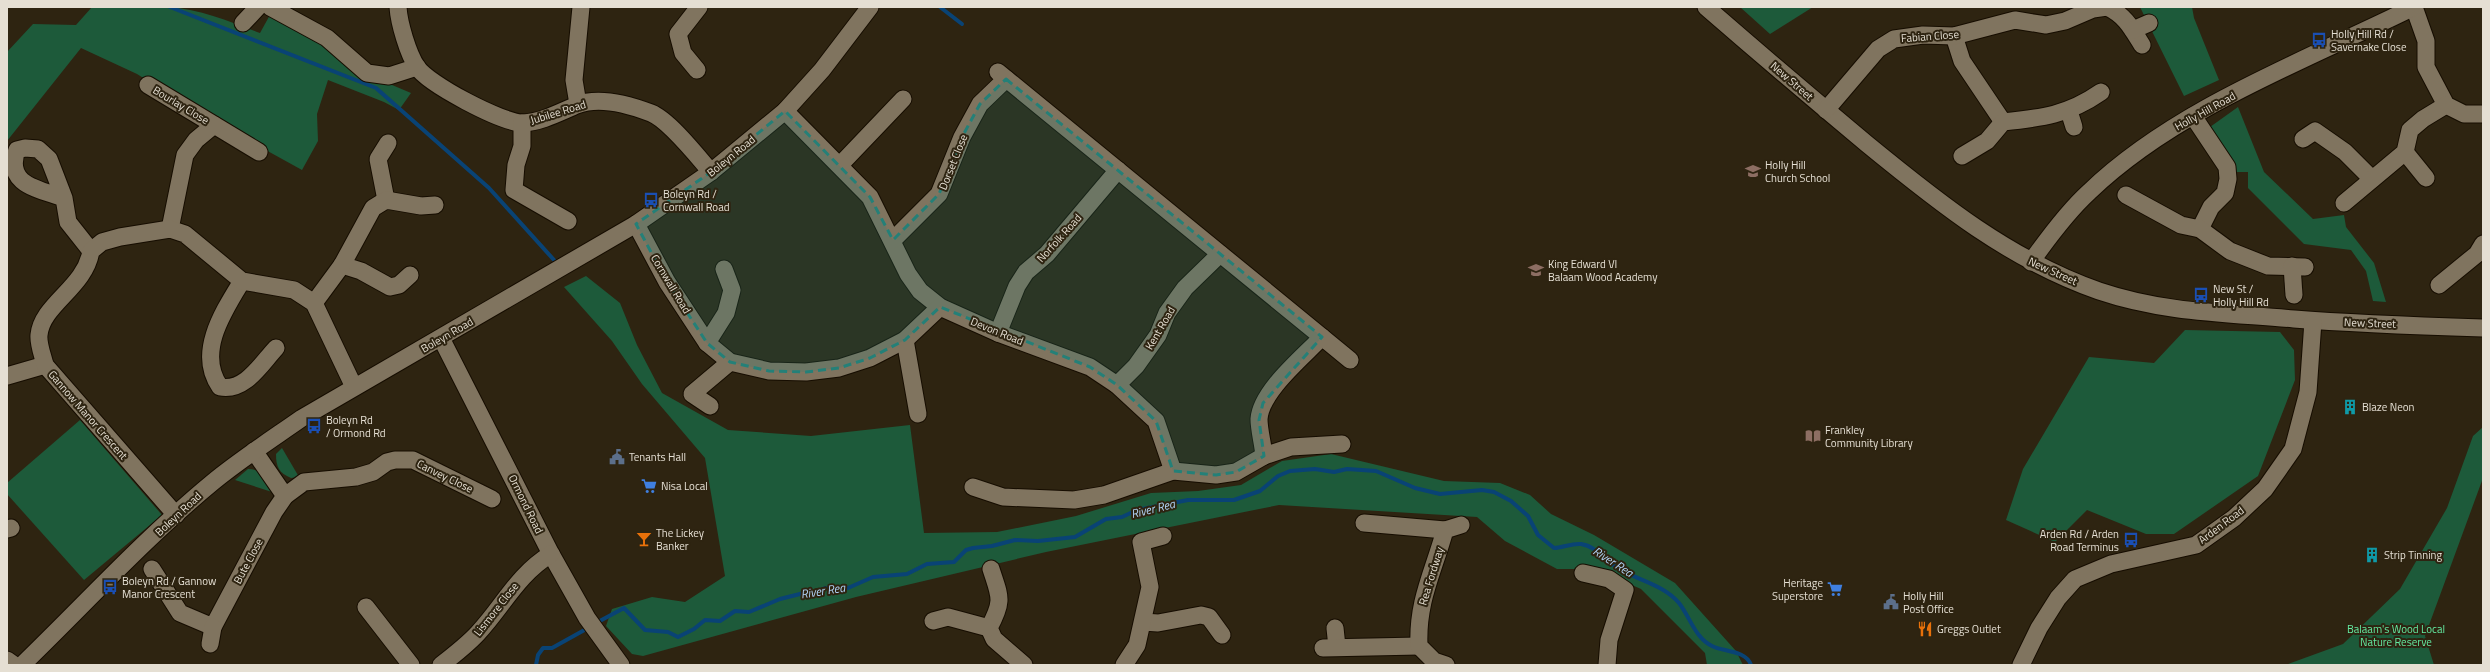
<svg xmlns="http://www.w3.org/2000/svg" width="2490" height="672" font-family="'Titillium Web',sans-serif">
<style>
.green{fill:#1d5a3a}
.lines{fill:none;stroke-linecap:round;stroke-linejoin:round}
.stream{stroke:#094375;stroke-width:4}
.minor-casing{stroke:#160d00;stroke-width:19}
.minor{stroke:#80745f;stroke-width:17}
.marked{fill:#248078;fill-opacity:0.2;stroke:#248078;stroke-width:3;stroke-dasharray:8 5;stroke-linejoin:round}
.labels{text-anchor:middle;stroke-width:4;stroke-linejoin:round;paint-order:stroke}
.poi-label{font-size:11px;fill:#e5dfd3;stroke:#2e2411;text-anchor:start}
.street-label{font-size:11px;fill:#e5dfd3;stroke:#2e2411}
.park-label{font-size:11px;fill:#64eba2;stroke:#2e2411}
.water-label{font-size:12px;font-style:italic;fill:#b1d3f7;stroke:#2e2411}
</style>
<rect width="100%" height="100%" fill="#2e2411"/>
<g class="green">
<path d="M92,7C117,7 143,5 169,7C200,9 231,22 260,33L271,13L325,43L366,74L411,93L399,110L384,102L328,80L317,114L318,141L302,170L204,116L137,74L81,48L7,141V52L33,24L76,25Z"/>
<path d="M1740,7H1813L1770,34Z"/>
<path d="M2140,7H2192L2194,18L2219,80L2184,96Z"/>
<path d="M2238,107L2264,172L2313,219L2344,215L2346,227L2374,263L2386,302L2373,301L2366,271L2351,250L2304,244L2248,188V172H2236L2210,127Z"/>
<path d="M586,276L620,303L637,345L662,393L728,430L811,436L910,425L924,533L997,532L1076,516L1151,493L1198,491L1241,485L1282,461L1331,454L1444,481L1500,483L1530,495L1551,514L1594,535L1675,583L1736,651L1743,665H1707L1705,653L1641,589L1595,569H1557L1505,541L1477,517L1279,505L1046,552L856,597L643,656L632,654L606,626L612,609L652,597L685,602L725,576L705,458L642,384L612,341L564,287Z"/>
<path d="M2185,330L2280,332L2294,350L2295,380L2258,476L2174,534H2146L2087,510L2055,542L2006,520L2023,469L2089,357L2154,363Z"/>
<path d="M80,420L162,515L84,580L7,494V483Z"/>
<path d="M2483,427V478L2425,636L2434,665H2285L2343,644L2400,589L2447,508L2473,436Z"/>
<path d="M282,448L299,477L291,478C279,473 276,467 276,454Z"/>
<path d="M248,469C261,469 271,478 272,492L235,480Z"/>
</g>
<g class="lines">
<g class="stream">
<path d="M170,7L376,88L489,188L554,260"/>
<path d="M940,7L962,24"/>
<path d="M596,623L624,608L645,630L668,632L678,637L694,629L705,620L720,621L735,611L749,612L780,599L808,592L812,595L825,588H848L873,577L907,574L927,564L954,562L966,550L973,548L992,546L1015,540L1038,541L1075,537L1106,519L1122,517L1137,510L1188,500H1234L1260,491L1278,476L1290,471L1315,469L1334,472L1347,469L1376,471L1415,488L1440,494L1482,490L1494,492L1511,501L1528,516L1538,535L1554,548C1562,548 1572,543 1581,544C1596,546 1606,561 1619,569C1638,580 1664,585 1679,603C1690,617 1695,638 1712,646C1723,652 1746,650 1751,665"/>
<path d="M536,665L538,655L543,648H552L588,628"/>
</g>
<defs>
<g id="minor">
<path d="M270,7L327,38L367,73L389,76L417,67"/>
<path d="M398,7C399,23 408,54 417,67C428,84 502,123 523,123C542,122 560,112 577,105C599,96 630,105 651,113C669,120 698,157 711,172"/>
<path d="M1706,7C1759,53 1813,99 1867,144C1939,203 2010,260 2099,291C2164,313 2227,313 2294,319C2357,324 2420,326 2483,328"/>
<path d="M2107,7C2125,15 2132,29 2142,45"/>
<path d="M2414,7L2426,41V67L2446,105L2464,114H2483"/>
<path d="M243,23L258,7"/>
<path d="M2133,30L2149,23"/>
<path d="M1954,36L1962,61L2003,122"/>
<path d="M697,70L683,53L678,34L699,7"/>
<path d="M998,72L1322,337"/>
<path d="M148,85L259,152"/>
<path d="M578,104L574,80L581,7"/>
<path d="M1826,110L1878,49L1894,39L1923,35L1954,36L2015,20L2046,25L2065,21L2093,9L2107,7"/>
<path d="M785,111L870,197L908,274L920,291L940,307L998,333L1090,367L1117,385L1156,421L1173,471"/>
<path d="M2069,111L2074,127"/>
<path d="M2193,116L2227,167L2228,179L2225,193L2211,207L2200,229"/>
<path d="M522,123V146L516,165L514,190L568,221"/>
<path d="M2303,139L2315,131L2345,152L2372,179"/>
<path d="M2405,152L2426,178"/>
<path d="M1962,156L1987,141L2003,122C2042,118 2068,115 2101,92"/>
<path d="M840,165L903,99"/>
<path d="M2126,195L2181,225L2200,229L2230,251L2268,266L2305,267"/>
<path d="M64,198C39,189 4,185 17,150L25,148L38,149L49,159L64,198L68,222L91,251"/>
<path d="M386,200L378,159L388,143"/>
<path d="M2344,203L2405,152L2410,130L2423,119L2446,105"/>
<path d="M636,224L667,282L707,343L730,362L769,371L806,372L839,368L870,358L905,340L940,307"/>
<path d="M170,229L185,155L196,140L214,125"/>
<path d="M893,240L939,194L962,137L980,104L1006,79"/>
<path d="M2031,262C2048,238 2067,212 2089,192C2176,108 2307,60 2414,7"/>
<path d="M342,265L361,271L390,287L399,285L410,275"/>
<path d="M2292,266L2294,295"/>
<path d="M242,281C223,312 196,353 220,387C245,392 261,364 276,348"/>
<path d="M2439,285L2477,254L2483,244"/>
<path d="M314,303L342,265L373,208L386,200L421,206L435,205"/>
<path d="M998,333L1017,286L1026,272L1047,254L1118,170"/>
<path d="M441,338L551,554L587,618L621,665"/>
<path d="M905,340L918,414"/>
<path d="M707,343L726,313L732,290L724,269"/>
<path d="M7,376L45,365"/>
<path d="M1117,385L1136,366L1158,335L1167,313L1185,288L1220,254"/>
<path d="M710,406L692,394L730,362"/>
<path d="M254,451L285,496"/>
<path d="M1264,456C1263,444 1259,430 1259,419C1261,391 1303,357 1322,337L1350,360"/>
<path d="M973,487L1003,497L1074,500L1104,495L1173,471L1216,475L1236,472L1264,456L1291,447L1342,444"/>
<path d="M176,515L45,365C43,356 38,344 39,335C42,304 85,288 91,251L102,242L120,237L170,229L185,234L242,281L294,290L314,303L354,387"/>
<path d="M1364,523L1445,530"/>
<path d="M7,529L11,528"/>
<path d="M152,569L180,613L213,627L274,512L285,496L304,482L356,477L373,472L387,462L395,460H413L492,499"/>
<path d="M991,569C1000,597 1004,600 989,628L994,639L1024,665"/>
<path d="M1583,573L1609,579L1625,590L1609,640L1607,665"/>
<path d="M366,607L411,665"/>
<path d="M933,621L948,617L989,628"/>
<path d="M1143,622L1158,623L1201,615L1209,617L1222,635"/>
<path d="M1335,628L1337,647"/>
<path d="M210,644L213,627"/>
<path d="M1323,648L1419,646"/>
<path d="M7,660L14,665"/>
<path d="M22,665C85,604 145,538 213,482C241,459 272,439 302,418L636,224L711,172L785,111L822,70L870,7"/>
<path d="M441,665C454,655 467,645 478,633C504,605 517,575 551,554"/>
<path d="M1124,665L1137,645L1150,587L1141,542L1163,536"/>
<path d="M1446,665L1434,661L1419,646C1417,601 1433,573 1445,530L1461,525"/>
<path d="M2021,665L2039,628L2058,598L2075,579L2111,564L2196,545L2234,518L2265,489L2293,449L2308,392L2313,321"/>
</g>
</defs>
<use href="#minor" class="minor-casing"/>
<use href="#minor" class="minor"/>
</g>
<path class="marked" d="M1006,79L1322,337L1263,403L1259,420L1264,456L1236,472L1216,475L1173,471L1156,421L1117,385L1090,367L940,307L905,340L870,358L839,368L806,372L769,371L730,362L707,343L667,282L636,224L711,172L785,111L870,197L893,240L939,194L962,137L980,104Z"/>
<defs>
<symbol id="bus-bare" viewBox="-9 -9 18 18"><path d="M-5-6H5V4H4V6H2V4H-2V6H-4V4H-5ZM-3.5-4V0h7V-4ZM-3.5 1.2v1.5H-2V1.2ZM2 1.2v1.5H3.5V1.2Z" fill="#1a4fb4" stroke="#2e2411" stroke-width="2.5" paint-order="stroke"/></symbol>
<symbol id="school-bare" viewBox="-9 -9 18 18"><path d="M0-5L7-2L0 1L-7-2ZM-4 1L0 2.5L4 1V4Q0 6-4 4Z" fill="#8d6e63" stroke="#2e2411" stroke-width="2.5" paint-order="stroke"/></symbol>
<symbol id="building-bare" viewBox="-9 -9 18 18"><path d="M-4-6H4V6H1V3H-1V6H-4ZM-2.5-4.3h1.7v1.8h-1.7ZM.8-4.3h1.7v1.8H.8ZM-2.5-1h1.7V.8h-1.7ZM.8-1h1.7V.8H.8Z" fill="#0f9aa8" stroke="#2e2411" stroke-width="2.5" paint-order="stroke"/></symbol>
<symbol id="library-bare" viewBox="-9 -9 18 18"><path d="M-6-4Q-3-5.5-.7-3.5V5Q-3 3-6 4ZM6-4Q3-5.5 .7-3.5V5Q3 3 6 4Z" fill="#8d6e63" stroke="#2e2411" stroke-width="2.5" paint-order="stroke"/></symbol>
<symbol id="civic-bare" viewBox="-9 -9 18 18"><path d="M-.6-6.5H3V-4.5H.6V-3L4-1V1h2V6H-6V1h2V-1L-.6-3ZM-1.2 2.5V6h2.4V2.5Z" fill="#5c6f8a" stroke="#2e2411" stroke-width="2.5" paint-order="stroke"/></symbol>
<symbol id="supermarket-bare" viewBox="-9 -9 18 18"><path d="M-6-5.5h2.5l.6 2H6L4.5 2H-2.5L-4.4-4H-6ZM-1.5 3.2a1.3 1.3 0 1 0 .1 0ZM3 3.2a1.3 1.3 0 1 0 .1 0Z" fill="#3f7fe0" stroke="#2e2411" stroke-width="2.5" paint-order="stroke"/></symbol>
<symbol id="bar-bare" viewBox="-9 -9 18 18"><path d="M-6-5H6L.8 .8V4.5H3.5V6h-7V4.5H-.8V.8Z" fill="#e8710a" stroke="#2e2411" stroke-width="2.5" paint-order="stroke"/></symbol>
<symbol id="restaurant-bare" viewBox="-9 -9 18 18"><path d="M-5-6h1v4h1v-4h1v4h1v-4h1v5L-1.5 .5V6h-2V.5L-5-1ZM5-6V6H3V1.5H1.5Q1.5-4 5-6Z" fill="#e8710a" stroke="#2e2411" stroke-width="2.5" paint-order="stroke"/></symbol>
</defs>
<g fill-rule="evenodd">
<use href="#bus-bare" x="2308" y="29" width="22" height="22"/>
<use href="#school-bare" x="1742" y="160" width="22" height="22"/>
<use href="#bus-bare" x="640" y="189" width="22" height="22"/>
<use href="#school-bare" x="1525" y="259" width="22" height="22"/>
<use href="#bus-bare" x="2190" y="284" width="22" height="22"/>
<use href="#building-bare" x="2339" y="396" width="22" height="22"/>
<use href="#bus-bare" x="303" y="415" width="22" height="22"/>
<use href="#library-bare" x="1802" y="425" width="22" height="22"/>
<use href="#civic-bare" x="606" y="446" width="22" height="22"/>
<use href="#supermarket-bare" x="638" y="475" width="22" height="22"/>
<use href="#bar-bare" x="633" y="528" width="22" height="22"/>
<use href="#bus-bare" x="2120" y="529" width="22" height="22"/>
<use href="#building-bare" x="2361" y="544" width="22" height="22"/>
<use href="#bus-bare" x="99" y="576" width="22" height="22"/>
<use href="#supermarket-bare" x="1824" y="578" width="22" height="22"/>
<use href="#civic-bare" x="1880" y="591" width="22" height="22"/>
<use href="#restaurant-bare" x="1914" y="618" width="22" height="22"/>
</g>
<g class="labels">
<g class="poi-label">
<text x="2331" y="38">Holly Hill Rd /<tspan x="2331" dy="13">Savernake Close</tspan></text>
<text x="1765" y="169">Holly Hill<tspan x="1765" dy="13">Church School</tspan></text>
<text x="663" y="198">Boleyn Rd /<tspan x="663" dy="13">Cornwall Road</tspan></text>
<text x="1548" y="268">King Edward VI<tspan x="1548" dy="13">Balaam Wood Academy</tspan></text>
<text x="2213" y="293">New St /<tspan x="2213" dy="13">Holly Hill Rd</tspan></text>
<text x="2362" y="411">Blaze Neon</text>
<text x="326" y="424">Boleyn Rd<tspan x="326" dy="13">/ Ormond Rd</tspan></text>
<text x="1825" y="434">Frankley<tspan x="1825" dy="13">Community Library</tspan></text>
<text x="629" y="461">Tenants Hall</text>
<text x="661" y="490">Nisa Local</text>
<text x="656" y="537">The Lickey<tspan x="656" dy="13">Banker</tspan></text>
<text x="2119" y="538" text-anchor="end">Arden Rd / Arden<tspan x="2119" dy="13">Road Terminus</tspan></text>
<text x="2384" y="559">Strip Tinning</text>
<text x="122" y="585">Boleyn Rd / Gannow<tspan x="122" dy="13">Manor Crescent</tspan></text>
<text x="1823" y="587" text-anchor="end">Heritage<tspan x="1823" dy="13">Superstore</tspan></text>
<text x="1903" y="600">Holly Hill<tspan x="1903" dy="13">Post Office</tspan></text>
<text x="1937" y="633">Greggs Outlet</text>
</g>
<g class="street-label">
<text transform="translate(1930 36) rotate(-4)" y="4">Fabian Close</text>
<text transform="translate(1792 81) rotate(41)" y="4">New Street</text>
<text transform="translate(181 105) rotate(31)" y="4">Bourlay Close</text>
<text transform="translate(2205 111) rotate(-29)" y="4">Holly Hill Road</text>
<text transform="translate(558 112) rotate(-17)" y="4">Jubilee Road</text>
<text transform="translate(731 156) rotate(-39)" y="4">Boleyn Road</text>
<text transform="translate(953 162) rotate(-68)" y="4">Dorset Close</text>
<text transform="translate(1059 238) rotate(-48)" y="4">Norfolk Road</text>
<text transform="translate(2053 271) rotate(24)" y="4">New Street</text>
<text transform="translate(671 284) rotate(59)" y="4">Cornwall Road</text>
<text transform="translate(2370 323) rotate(2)" y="4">New Street</text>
<text transform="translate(1160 328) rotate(-60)" y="4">Kent Road</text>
<text transform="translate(997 331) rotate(22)" y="4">Devon Road</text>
<text transform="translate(447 335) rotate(-30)" y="4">Boleyn Road</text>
<text transform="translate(88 415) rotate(49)" y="4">Gannow Manor Crescent</text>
<text transform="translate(445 476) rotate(26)" y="4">Canvey Close</text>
<text transform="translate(526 504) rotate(64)" y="4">Ormond Road</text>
<text transform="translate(178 514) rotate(-43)" y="4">Boleyn Road</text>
<text transform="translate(2221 525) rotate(-37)" y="4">Arden Road</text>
<text transform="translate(248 561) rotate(-62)" y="4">Bute Close</text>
<text transform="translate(1431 576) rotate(-73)" y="4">Rea Fordway</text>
<text transform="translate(496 609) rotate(-52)" y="4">Lismore Close</text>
</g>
<g class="park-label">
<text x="2396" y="633">Balaam's Wood Local<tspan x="2396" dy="13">Nature Reserve</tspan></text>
</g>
<g class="water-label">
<text transform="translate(1153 509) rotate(-14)" y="4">River Rea</text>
<text transform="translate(1613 562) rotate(33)" y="4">River Rea</text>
<text transform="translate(823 591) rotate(-9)" y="4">River Rea</text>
</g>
</g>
<rect width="2490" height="672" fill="none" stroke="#e5dfd3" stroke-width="16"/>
</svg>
